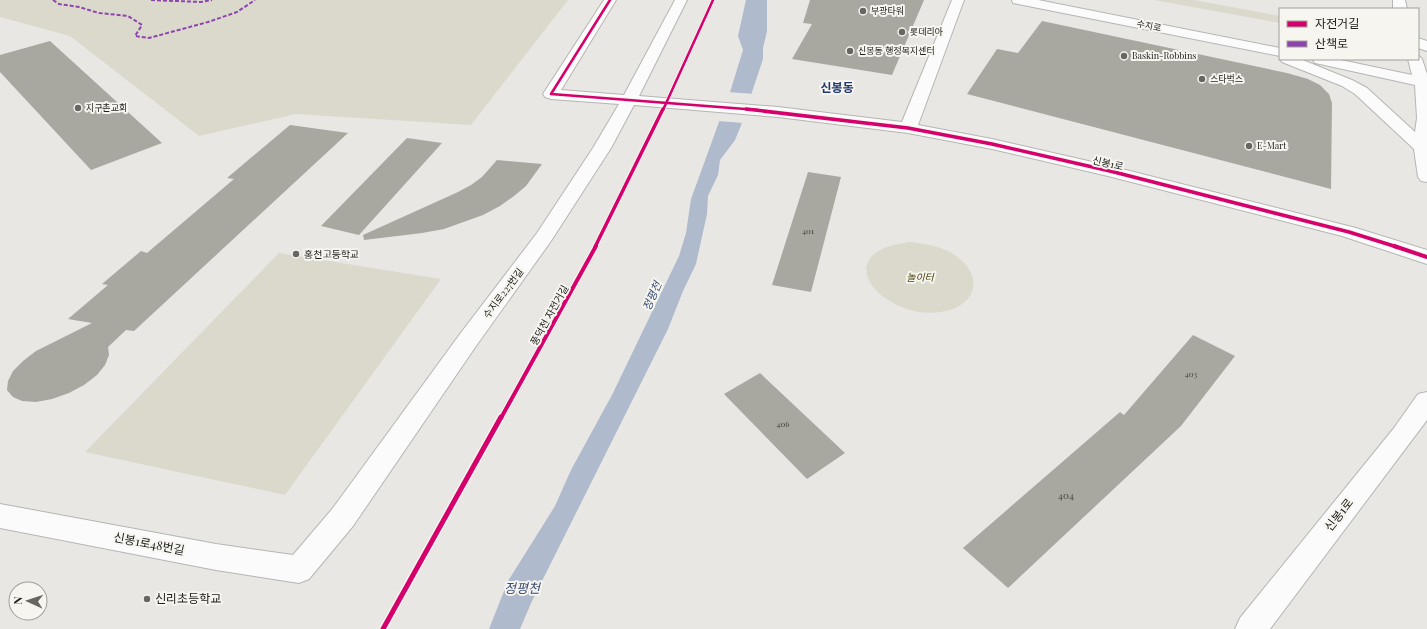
<svg xmlns="http://www.w3.org/2000/svg" width="1427" height="629" font-family="'Playfair Display','Noto Sans KR',serif">
<style>
.green{fill:#dbd9cc}
.water{fill:#afbacc}
.pier{fill:#e8e7e4}
.building{fill:#a8a7a0}
.lines{fill:none;stroke-linecap:round;stroke-linejoin:round}
.street-casing{stroke:#b5b5b3;stroke-width:2}
.secondary-casing{stroke:#b5b5b3;stroke-width:2}
.street{fill:#fcfbfb;fill-rule:evenodd}
.secondary{fill:#fcfbfb;fill-rule:evenodd}
.quiet{stroke:#8e44ad;stroke-width:2;stroke-dasharray:4 2;stroke-linecap:butt}
.cycleway-far3-casing{stroke:#f6f5f0;stroke-width:4}
.cycleway-far2-casing{stroke:#f6f5f0;stroke-width:5.5}
.cycleway-far1-casing{stroke:#f6f5f0;stroke-width:6}
.cycleway-casing{stroke:#f6f5f0;stroke-width:8}
.cycleway-far3{stroke:#d6006c;stroke-width:2.5}
.cycleway-far2{stroke:#d6006c;stroke-width:3.5}
.cycleway-far1{stroke:#d6006c;stroke-width:4}
.cycleway{stroke:#d6006c;stroke-width:5}
.poi-dot{fill:#666663;stroke:#f6f5f0;stroke-width:1.5}
.labels{text-anchor:middle;stroke-width:4;stroke-linejoin:round;paint-order:stroke}
.number-label{font-size:8px;fill:#42423e}
.far-poi-label{font-size:9px;fill:#20201e;stroke:#f6f5f0;text-anchor:start}
.far-street-label{font-size:9px;fill:#20201e;stroke:#f6f5f0}
.street-label{font-size:10px;fill:#20201e;stroke:#f6f5f0}
.poi-label{font-size:10px;fill:#20201e;stroke:#f6f5f0;text-anchor:start}
.park-label{font-size:10px;font-style:italic;fill:#463e03;stroke:#f6f5f0}
.near-number-label{font-size:10px;fill:#42423e}
.water-label{font-size:11px;font-style:italic;fill:#384c75;stroke:#f6f5f0}
.far-district-label{font-size:12px;font-weight:bold;fill:#203970;stroke:#f6f5f0}
.near-street-label{font-size:12px;fill:#20201e;stroke:#f6f5f0}
.near-poi-label{font-size:12px;fill:#20201e;stroke:#f6f5f0;text-anchor:start}
.near-water-label{font-size:13px;font-style:italic;fill:#384c75;stroke:#f6f5f0}
</style>
<rect width="100%" height="100%" fill="#e8e7e4"/>
<g class="green">
<path d="M0,0H568L471,125L296,114L199,136L70,36L0,17Z"/>
<path d="M1154,0H1194L1280,16V23Z"/>
<path d="M910,242C926,244 943,246 956,256C983,275 978,303 946,311C886,325 821,252 910,242Z"/>
<path d="M279,253L441,279L285,495L85,452Z"/>
</g>
<path class="water" d="M746,0H767V31L763,48V59L740,128L735,140L720,160L718,175L708,196L707,214L696,264L683,291L668,329L532,601L520,629H489L508,581L555,506L571,470L612,395L679,256L686,233L691,199L731,89L743,50L738,36Z"/>
<path class="pier" d="M728,92L755,94L744,123L717,121Z"/>
<g class="building">
<path d="M810,0H924L892,75L792,59L812,24L803,23Z"/>
<path d="M1042,21L1287,73L1308,79L1320,85L1329,94L1332,103L1331,189L967,94L997,49L1018,53Z"/>
<path d="M50,41L162,143L91,170L0,72V55Z"/>
<path d="M290,125L348,133L134,331L126,330L108,347L109,355L105,365L97,375L84,385L69,393L52,399L36,402L22,401L13,397L7,390L8,381L13,371L23,361L36,351L92,323L68,319L108,285L102,284L141,251L147,253L234,179L227,178Z"/>
<path d="M407,138L442,143L359,235L321,226Z"/>
<path d="M497,160L542,164L526,186L514,196L500,206L483,215L444,229L422,233L364,240L363,235L458,192L471,185L482,177Z"/>
<path d="M808,172L841,177L811,292L772,285Z"/>
<path d="M1193,335L1235,356L1181,426L1008,588L963,548L1120,412L1124,415Z"/>
<path d="M760,373L845,453L807,479L724,394Z"/>
</g>
<g class="lines">
<defs>
<path id="street" d="M604,0H616L561,90L624,95L675,0H687L639,96L778,107L902,122L952,0H964L918,125L992,139L1110,166L1356,228L1427,250V264L1342,236L1108,176L992,149L908,133L778,117L634,105L611,148L551,241L476,346L353,526L309,579L299,583L216,570L0,528V504L216,544L293,555L333,508L460,334L537,233L593,148L619,104L551,99L545,97L543,94Z"/>
<g id="secondary">
<path d="M1012,0H1038L1280,48V56L1018,4L1013,3Z"/>
<path d="M1393,0H1405L1407,9H1393Z"/>
<path d="M1418,38L1427,41V51L1418,48Z"/>
<path d="M1418,55L1422,59L1427,74V182L1421,181L1418,177L1414,149L1355,94L1342,86L1282,62L1280,59H1300L1352,80L1367,88L1415,132L1417,118L1415,85L1320,64L1315,63L1313,60L1336,59L1412,75L1408,59H1418Z"/>
<path d="M1427,392V420L1270,629H1235L1240,618L1394,428L1418,394Z"/>
</g>
</defs>
<use href="#street" class="street-casing"/>
<use href="#secondary" class="secondary-casing"/>
<use href="#street" class="street"/>
<use href="#secondary" class="secondary"/>
<g class="quiet">
<path d="M53,0L59,4L79,7L99,13L128,16L142,25L135,36L149,38L208,22L237,12L255,0"/>
<path d="M151,0L201,2L212,0"/>
</g>
<defs>
<g id="cycleway-far3">
<path d="M610,0L551,94L758,110"/>
<path d="M663,110L713,0"/>
</g>
<g id="cycleway-far2">
<path d="M746,109L908,128L992,144L1110,171L1349,232L1397,247"/>
<path d="M595,247L663,109"/>
</g>
<g id="cycleway-far1">
<path d="M1394,246L1427,257"/>
<path d="M501,418L596,246"/>
</g>
<path id="cycleway" d="M383,629L501,417"/>
</defs>
<use href="#cycleway-far3" class="cycleway-far3-casing"/>
<use href="#cycleway-far2" class="cycleway-far2-casing"/>
<use href="#cycleway-far1" class="cycleway-far1-casing"/>
<use href="#cycleway" class="cycleway-casing"/>
<use href="#cycleway-far3" class="cycleway-far3"/>
<use href="#cycleway-far2" class="cycleway-far2"/>
<use href="#cycleway-far1" class="cycleway-far1"/>
<use href="#cycleway" class="cycleway"/>
</g>
<g class="poi-dot">
<circle cx="863" cy="11" r="4"/>
<circle cx="902" cy="32" r="4"/>
<circle cx="850" cy="51" r="4"/>
<circle cx="1124" cy="56" r="4"/>
<circle cx="1202" cy="79" r="4"/>
<circle cx="78" cy="108" r="4"/>
<circle cx="1249" cy="146" r="4"/>
<circle cx="296" cy="254" r="4"/>
<circle cx="147" cy="599" r="4"/>
</g>
<g class="labels">
<g class="number-label">
<text x="808" y="234">401</text>
<text x="1191" y="377">403</text>
<text x="783" y="427">406</text>
</g>
<g class="far-poi-label">
<text x="871" y="14">부광타워</text>
<text x="910" y="35">롯데리아</text>
<text x="858" y="54">신봉동 행정복지센터</text>
<text x="1132" y="59">Baskin-Robbins</text>
<text x="1210" y="82">스타벅스</text>
<text x="86" y="111">지구촌교회</text>
<text x="1257" y="149">E-Mart</text>
</g>
<g class="far-street-label">
<text transform="translate(1149 26) rotate(11)" y="3">수지로</text>
</g>
<g class="street-label">
<text transform="translate(1108 163) rotate(13)" y="4">신봉1로</text>
<text transform="translate(503 293) rotate(-53)" y="4">수지로227번길</text>
<text transform="translate(549 315) rotate(-61)" y="4">풍덕천 자전거길</text>
</g>
<g class="poi-label">
<text x="304" y="258">홍천고등학교</text>
</g>
<g class="park-label">
<text x="920" y="281">놀이터</text>
</g>
<g class="near-number-label">
<text x="1066" y="499">404</text>
</g>
<g class="water-label">
<text transform="translate(652 296) rotate(-67)" y="4">정평천</text>
</g>
<g class="far-district-label">
<text x="837" y="92">신봉동</text>
</g>
<g class="near-street-label">
<text transform="translate(1339 515) rotate(-52)" y="4">신봉1로</text>
<text transform="translate(149 544) rotate(11)" y="4">신봉1로48번길</text>
</g>
<g class="near-poi-label">
<text x="155" y="603">신리초등학교</text>
</g>
<g class="near-water-label">
<text x="522" y="593">정평천</text>
</g>
</g>
<rect x="1279" y="8" width="140" height="52" fill="#f6f5f0" stroke="#a0a09c"/>
<rect x="1287" y="21" width="20" height="6" fill="#d6006c" stroke="#a0a09c"/>
<text x="1315" y="28" font-size="12" fill="#20201e">자전거길</text>
<rect x="1287" y="41" width="20" height="6" fill="#8e44ad" stroke="#a0a09c"/>
<text x="1315" y="48" font-size="12" fill="#20201e">산책로</text>
<g transform="translate(28 601) rotate(273)"><circle r="19" fill="#f6f5f0" stroke="#a0a09c"/>
<path d="M0-3L7 15L0 10L-7 15Z" fill="#666663"/>
<text y="-6" font-size="11" font-weight="bold" text-anchor="middle" fill="#20201e">N</text>
</g>
</svg>
